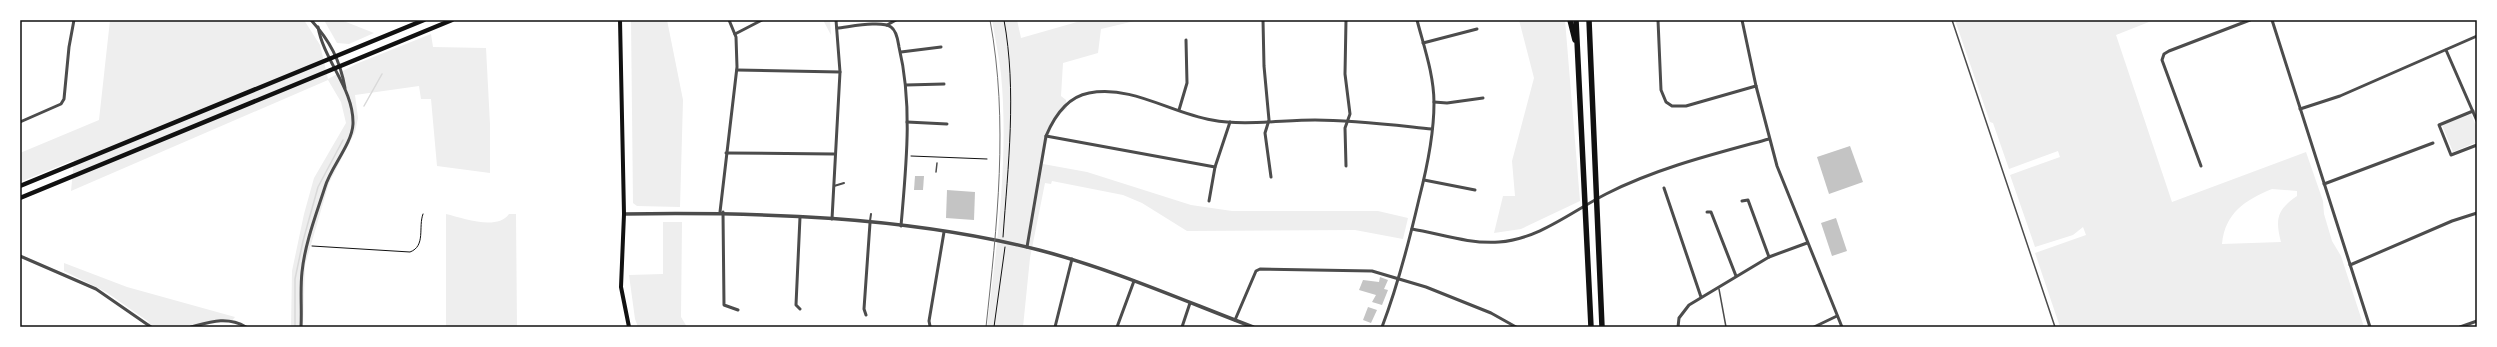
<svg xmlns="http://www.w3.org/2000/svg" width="2497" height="347" font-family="'Fira Sans',sans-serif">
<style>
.green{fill:#eee;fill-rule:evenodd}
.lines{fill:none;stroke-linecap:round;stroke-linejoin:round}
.stream{stroke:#d9d9d9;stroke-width:1.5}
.building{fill:#c4c4c4}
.path{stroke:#111;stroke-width:1}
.service{stroke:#4c4c4c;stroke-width:1.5}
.pedestrian{stroke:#4c4c4c;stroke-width:2}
.minor{stroke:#4c4c4c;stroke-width:3}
.tertiary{stroke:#4c4c4c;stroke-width:3.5}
.secondary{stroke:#111;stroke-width:4}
.primary{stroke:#111;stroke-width:4.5}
.motorway{stroke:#111;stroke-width:5.5}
.tram{stroke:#707070;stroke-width:1}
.neatline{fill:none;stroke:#111;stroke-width:1.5}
</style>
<rect width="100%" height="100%" fill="#fff"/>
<g class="green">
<path d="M110,20H304L320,45L328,79L356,64L431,34L433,47L486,48L490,124V173L437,166L431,99H421L419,86L355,95L358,118L355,132L329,183L305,265L303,327H291L292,271L304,214L314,178L346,123L341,102L328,80L71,191L74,160L20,182V153L99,120Z"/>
<path d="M324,20H341L374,33L349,44L337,43Z"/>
<path d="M631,20H667L683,100L680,207L637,206L633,203Z"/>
<path d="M823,20H830L831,35Z"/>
<path d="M992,20H1017L1021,38L1084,20H1139L1101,29L1098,53L1063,63L1061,96L1066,100L1067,108C1050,120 1046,144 1043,164L1087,172L1191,205L1232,211H1378L1408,218L1403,239L1355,230L1187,231L1142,203L1123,195L1052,181L1051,184L1045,183L1030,258L1023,327H987C997,244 1009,158 1001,74C999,56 995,38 992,20Z"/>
<path d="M1519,20H1565L1580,201L1521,229L1494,233L1503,196H1515L1512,161L1534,78Z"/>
<path d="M1955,20H2154L2116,35L2172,202L2306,152L2323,201L2324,214L2332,241L2341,256L2364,327H2060L2035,253L2086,235L2083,227L2073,235L2035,247L2010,175L2060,157L2058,151L2009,169L1993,123L1990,122ZM2272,189L2297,191V196C2277,210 2275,219 2281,242L2222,244C2225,213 2245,200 2272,189Z"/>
<path d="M2471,114L2477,128V142L2453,152L2442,125Z"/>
<path d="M446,214C463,218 497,231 509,214H516L517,327H446Z"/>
<path d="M663,222H682L681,317L687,327H638L635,319L629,275L663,274Z"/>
<path d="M64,263L127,287L235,317L230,323L214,322L199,327H148L146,326L149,322L106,292L64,271Z"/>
</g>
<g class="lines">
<g class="stream">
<path d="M364,106L382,74"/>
<path d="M295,327V279L303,241L318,187L343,140"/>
</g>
</g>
<g class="building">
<path d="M1850,146L1863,182L1829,194L1817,157Z"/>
<path d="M915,176H924L923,190H914Z"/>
<path d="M947,190L975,192L974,220L946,218Z"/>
<path d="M1836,218L1847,251L1832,256L1821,223Z"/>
<path d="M1380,277L1388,280L1384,289L1388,290L1382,305L1372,302L1376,295L1359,290L1363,280L1379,282Z"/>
<path d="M1368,307L1377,310L1371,323L1363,320Z"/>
</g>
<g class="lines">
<g class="path">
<path d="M911,156L987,159"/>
<path d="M1003,237C1008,166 1017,91 1004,20"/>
<path d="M312,246L410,252C426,246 418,227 423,214"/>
<path d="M994,327L1005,247"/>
</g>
<g class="service">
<path d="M1952,20L2055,327"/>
<path d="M936,172L937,163"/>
<path d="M1719,289L1726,327"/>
</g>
<g class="pedestrian">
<path d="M834,186L844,183"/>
<path d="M870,221L871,214"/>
</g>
<g class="minor">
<path d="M311,20C330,41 340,60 345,88"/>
<path d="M1263,20L1264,66L1269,120L1265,133L1271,177"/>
<path d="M1346,20L1345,74L1350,114L1345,128L1346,166"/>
<path d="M1658,20L1661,90L1666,102L1672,106H1686L1756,86"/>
<path d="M1742,20L1756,86L1777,166L1842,327"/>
<path d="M2272,20L2370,327"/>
<path d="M887,25L896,20"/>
<path d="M837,28C849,27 882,20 891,27C897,31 898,41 899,47C913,105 906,167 901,226"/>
<path d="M735,34L762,20"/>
<path d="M1423,43L1477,29"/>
<path d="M2446,50L2477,121"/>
<path d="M901,52L941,47"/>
<path d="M737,70L840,72"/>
<path d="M906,85L944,84"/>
<path d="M1434,102L1447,103L1483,98"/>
<path d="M2300,109L2340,96L2477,36"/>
<path d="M1179,110L1187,83L1186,40"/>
<path d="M2473,111L2439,125L2451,155L2477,145"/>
<path d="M20,122L61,104L64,99L69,47L74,20"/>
<path d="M907,122L947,124"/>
<path d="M1046,136L1215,167"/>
<path d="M726,153L834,154"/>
<path d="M2201,166L2162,60L2164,54L2169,51L2250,20"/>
<path d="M1424,180L1475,190"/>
<path d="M2324,184L2433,143"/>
<path d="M1664,188L1701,297"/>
<path d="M1209,201L1215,167L1230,122"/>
<path d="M1742,201L1748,200L1769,257"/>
<path d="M720,212L737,67L736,37L729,20"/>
<path d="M723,212L724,305L738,310"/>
<path d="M1707,212H1711L1736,276"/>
<path d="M832,219L840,72L836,20"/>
<path d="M1412,229C1441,234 1468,244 1499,242C1539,239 1571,212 1606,194C1657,168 1714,154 1769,139"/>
<path d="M1027,247L1046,136C1054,117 1067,97 1089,93C1133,85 1170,113 1212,120C1242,126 1283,120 1315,120C1354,120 1393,125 1432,129"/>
<path d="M20,256L96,289L151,327"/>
<path d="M2350,265L2452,221L2477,213"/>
<path d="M800,309L796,305L800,217"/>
<path d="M866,315L864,309L870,223"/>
<path d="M1235,320L1256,271L1260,269L1372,271L1426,287L1491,313L1516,327"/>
<path d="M930,326L929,321L944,232"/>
<path d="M191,327C210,322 227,316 246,327"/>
<path d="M301,327C302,309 300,290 302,272C305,243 316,215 325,187C331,167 352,144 353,124C354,89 324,61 318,27"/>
<path d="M1055,327L1072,259"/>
<path d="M1117,327L1134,281"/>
<path d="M1182,327L1190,303"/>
<path d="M1382,327C1398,285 1409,242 1419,199C1427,168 1434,135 1434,103C1434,75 1424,47 1417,20"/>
<path d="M1678,327L1679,318L1689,305L1769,257L1807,243"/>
<path d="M1814,327L1837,316"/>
<path d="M2460,327L2477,321"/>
</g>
<path class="tertiary" d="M624,214C762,212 904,216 1039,250C1112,269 1182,300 1253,327"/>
<path class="secondary" d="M620,20L624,214L621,287L629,327"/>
<g class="primary">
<path d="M20,186L424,20"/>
<path d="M20,198L452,20"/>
</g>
<g class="motorway">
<path d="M1570,20L1575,40"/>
<path d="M1576,20L1591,327"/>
<path d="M1589,20L1602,327"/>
</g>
<path class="tram" d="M986,327C997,225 1009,122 990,20"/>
</g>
<rect width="2497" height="347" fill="none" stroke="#ffffff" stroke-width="42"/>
<rect x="21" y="21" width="2455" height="305" class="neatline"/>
</svg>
